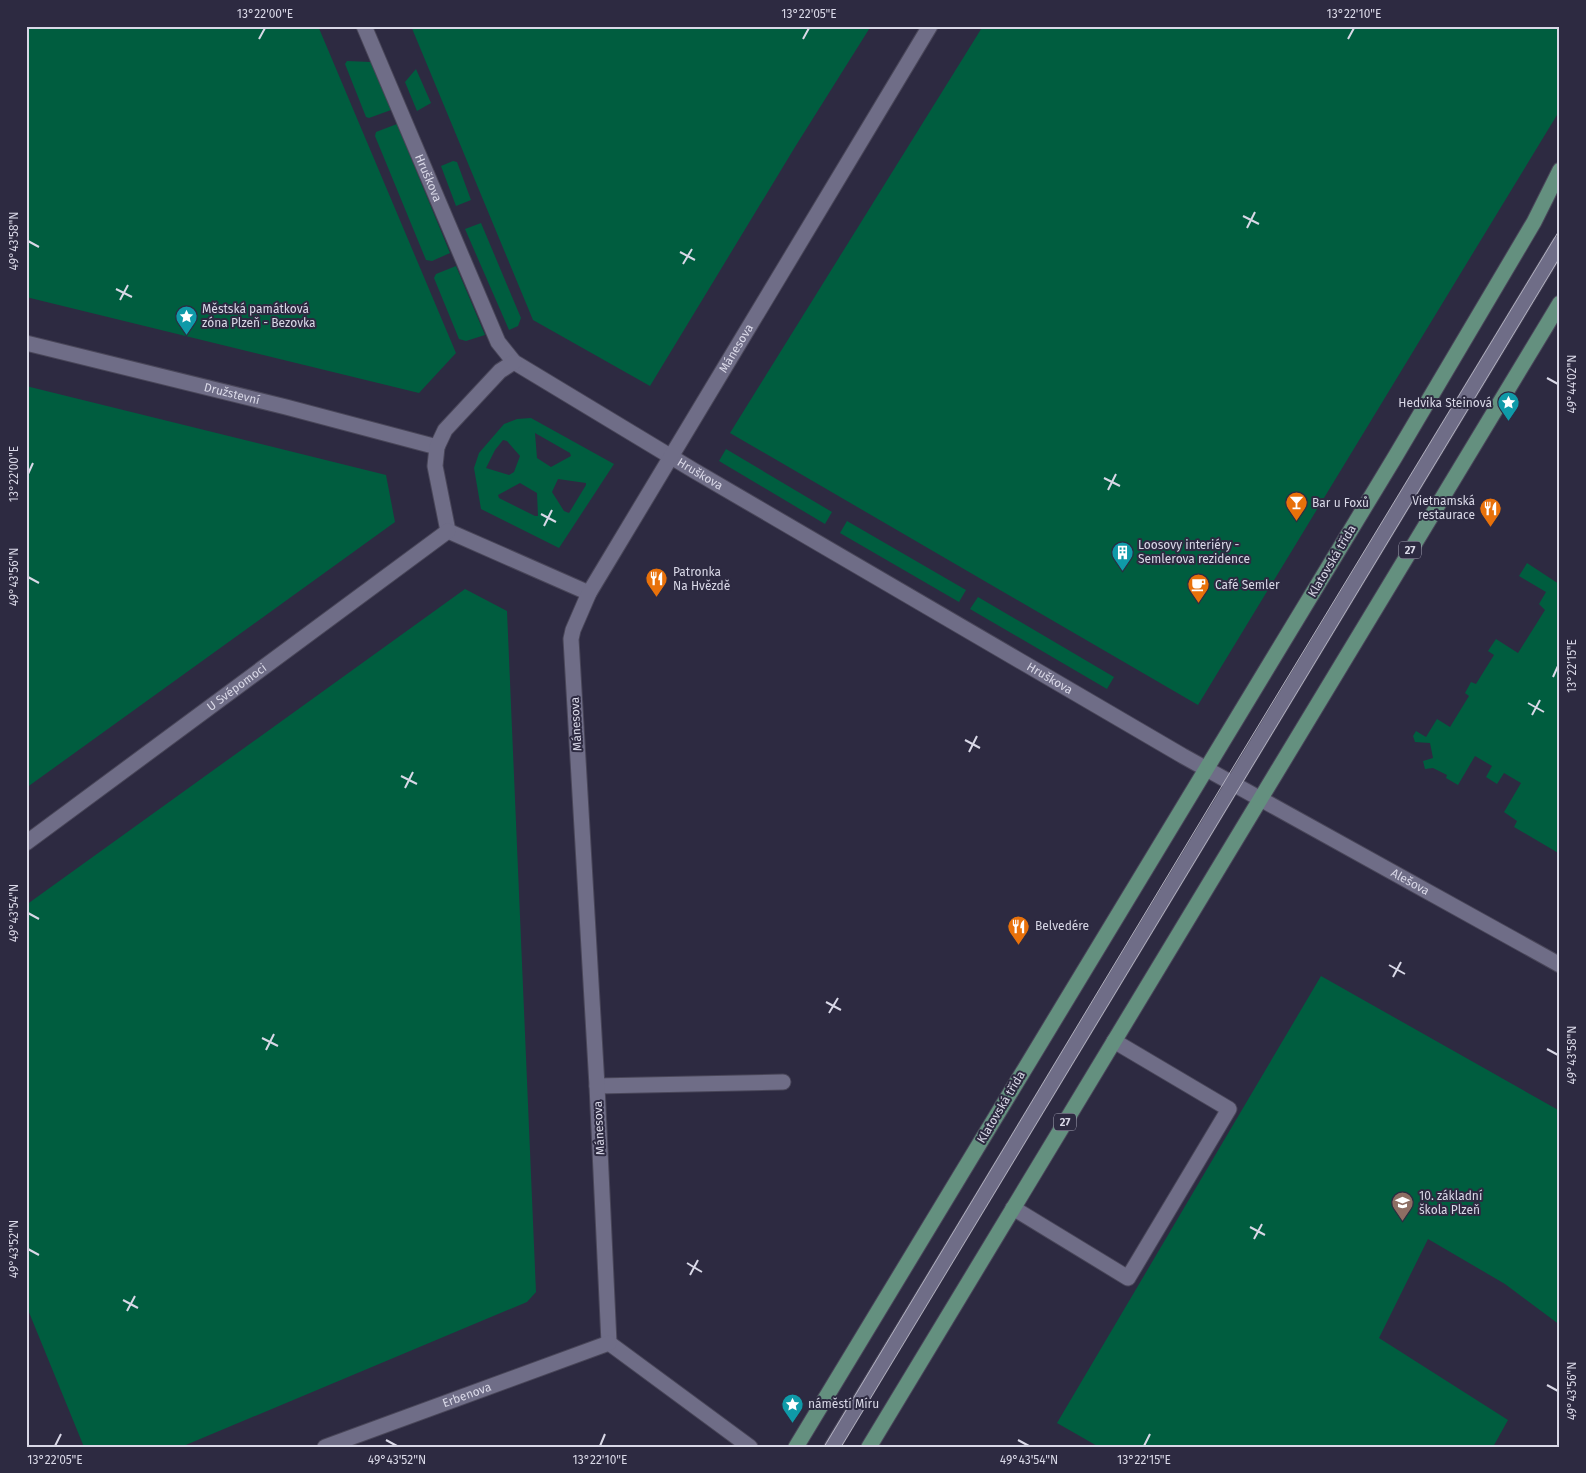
<svg xmlns="http://www.w3.org/2000/svg" width="1586" height="1473" font-family="'Fira Sans',sans-serif">
<style>
.green{fill:#005d3f;fill-rule:evenodd}
.lines{fill:none;stroke-linecap:round;stroke-linejoin:round}
.minor-casing{stroke:#494659;stroke-width:17}
.major-casing{stroke:#494659;stroke-width:17}
.minor{stroke:#6f6d87;stroke-width:15}
.major{stroke:#64907f;stroke-width:15}
.tram{stroke:#b1b0c0;stroke-width:1}
.ticks{fill:none;stroke:#d9d8e7;stroke-width:2}
.labels{text-anchor:middle;stroke-width:4;stroke-linejoin:round;paint-order:stroke}
.shield{fill:#2d2a41;stroke:#a5a4b5;stroke-width:1}
.shield-label{font-size:11px;font-weight:bold;fill:#d9d8e7}
.street-label{font-size:12px;fill:#d9d8e7;stroke:#2d2a41}
.poi-label{font-size:12px;fill:#d9d8e7;stroke:#2d2a41;text-anchor:start}
.neatline{fill:none;stroke:#d9d8e7;stroke-width:2}
.ticks-label{font-size:12px;text-anchor:middle;fill:#d9d8e7}
</style>
<rect width="100%" height="100%" fill="#2d2a41"/>
<g class="green">
<path d="M26,26H318L456,353L419,393L26,297Z"/>
<path d="M411,26H871L795,147L650,386L533,320Z"/>
<path d="M983,26H1560V110L1198,705L730,433Z"/>
<path d="M347,61L371,62L391,110L369,118L366,117L345,64Z"/>
<path d="M416,69L431,103L417,111L405,82Z"/>
<path d="M397,124L450,253L432,261L426,260L375,136L376,132Z"/>
<path d="M453,161L457,162L471,200L456,206L441,166Z"/>
<path d="M481,223L521,318L518,326L509,330L465,229Z"/>
<path d="M456,266L485,335L466,341L459,339L434,278L436,274Z"/>
<path d="M26,386L386,475L395,522L26,788Z"/>
<path d="M531,418L614,464L559,548L481,509L474,468L479,453L504,424L517,419ZM535,433L570,453L571,456L551,467L537,458ZM503,440L507,441L520,456L514,472L509,475L486,468L495,450ZM558,479L586,483V485L569,513L564,511L552,492ZM520,483L537,493L538,516H535L499,498L498,495Z"/>
<path d="M726,449L832,512L825,524L719,461Z"/>
<path d="M847,521L966,590L959,602L840,533Z"/>
<path d="M1527,563L1559,584L1560,583V854L1514,827L1517,821L1504,812L1521,783L1504,773L1497,784L1486,777L1492,766L1475,756L1458,785L1446,778L1447,775L1433,768L1425,769L1423,761L1433,758L1430,743L1415,742L1413,736L1416,731L1426,737L1437,719L1450,727L1469,696L1465,693L1471,682L1476,684L1494,655L1488,651L1496,639L1518,653L1545,610L1539,604L1546,592L1519,576Z"/>
<path d="M465,589L507,611L536,1292L527,1302L181,1447H84L26,1305V905Z"/>
<path d="M978,597L1114,677L1107,689L970,609Z"/>
<path d="M1321,976L1560,1111V1325L1505,1284L1428,1239L1379,1338L1508,1420L1493,1447H1099L1057,1423Z"/>
</g>
<g class="lines">
<defs>
<g id="minor">
<path id="s1" d="M364,26L498,342L514,362L693,470L1183,756L1560,965"/>
<path id="s2" d="M26,343L286,407L437,447"/>
<path d="M448,531L435,466L437,447L445,430L500,371L514,362"/>
<path d="M448,531L589,593"/>
<path id="s3" d="M26,843L448,531"/>
<path d="M597,1086L783,1082"/>
<path d="M1013,1208L1128,1278L1229,1109L1114,1041"/>
<path id="s4" d="M609,1343L597,1086L571,639L573,630L589,593L930,26"/>
<path d="M609,1343L750,1447"/>
<path id="s5" d="M325,1447L609,1343"/>
<path d="M832,1447L1560,243"/>
</g>
<g id="major">
<path d="M796,1447L1395,457L1534,222L1560,170"/>
<path d="M869,1447L1560,303"/>
</g>
</defs>
<use href="#minor" class="minor-casing"/>
<use href="#major" class="major-casing"/>
<use href="#minor" class="minor"/>
<use href="#major" class="major"/>
<g class="tram">
<path d="M824,1447L1226,779L1560,229"/>
<path d="M841,1447L1560,257"/>
</g>
</g>
<path class="ticks" d="M259,39L265,28M803,39L809,28M1348,39L1354,28M1243,216L1259,224M1247,228L1255,212M28,241L39,247M680,252L695,260M683,264L692,249M116,289L132,297M120,300L128,285M1547,378L1558,384M28,474L33,463M1104,478L1120,486M1108,490L1116,474M541,514L556,522M544,526L552,510M28,577L39,583M1553,677L1558,666M1528,703L1544,712M1532,715L1540,700M965,740L980,748M969,752L977,736M401,776L417,784M405,788L413,772M28,913L39,919M1389,965L1405,974M1393,977L1401,962M826,1002L841,1010M829,1013L838,998M262,1038L278,1046M1547,1049L1558,1055M266,1050L274,1034M1250,1227L1265,1235M1254,1239L1262,1224M28,1249L39,1255M687,1263L702,1272M690,1275L698,1260M123,1300L138,1308M127,1311L135,1296M1547,1385L1558,1391M386,1440L397,1446M1018,1440L1029,1446M55,1446L61,1434M600,1446L605,1434M1144,1446L1150,1434"/>
<defs>
<symbol id="sight-pin" viewBox="-11 -11 22 30"><path d="M0 17L-7.5 6A9.5 9.5 0 1 1 7.5 6Z" fill="#0f9aa8" stroke="#2d2a41"/><path d="M0-6L1.8-2.2L6-1.7L2.9 1.2L3.7 5.4L0 3.3L-3.7 5.4L-2.9 1.2L-6-1.7L-1.8-2.2Z" fill="#fff"/></symbol>
<symbol id="bar-pin" viewBox="-11 -11 22 30"><path d="M0 17L-7.5 6A9.5 9.5 0 1 1 7.5 6Z" fill="#e8710a" stroke="#2d2a41"/><path d="M-6-5H6L.8 .8V4.5H3.5V6h-7V4.5H-.8V.8Z" fill="#fff"/></symbol>
<symbol id="restaurant-pin" viewBox="-11 -11 22 30"><path d="M0 17L-7.5 6A9.5 9.5 0 1 1 7.5 6Z" fill="#e8710a" stroke="#2d2a41"/><path d="M-5-6h1v4h1v-4h1v4h1v-4h1v5L-1.5 .5V6h-2V.5L-5-1ZM5-6V6H3V1.5H1.5Q1.5-4 5-6Z" fill="#fff"/></symbol>
<symbol id="building-pin" viewBox="-11 -11 22 30"><path d="M0 17L-7.5 6A9.5 9.5 0 1 1 7.5 6Z" fill="#0f9aa8" stroke="#2d2a41"/><path d="M-4-6H4V6H1V3H-1V6H-4ZM-2.5-4.3h1.7v1.8h-1.7ZM.8-4.3h1.7v1.8H.8ZM-2.5-1h1.7V.8h-1.7ZM.8-1h1.7V.8H.8Z" fill="#fff"/></symbol>
<symbol id="cafe-pin" viewBox="-11 -11 22 30"><path d="M0 17L-7.5 6A9.5 9.5 0 1 1 7.5 6Z" fill="#e8710a" stroke="#2d2a41"/><path d="M-5.5-4.5H6V0H3Q3 3.5 0 3.5H-2.5Q-5.5 3.5-5.5 0ZM3-3.2v2h1.7v-2ZM-6 4.5H4V6H-6Z" fill="#fff"/></symbol>
<symbol id="school-pin" viewBox="-11 -11 22 30"><path d="M0 17L-7.5 6A9.5 9.5 0 1 1 7.5 6Z" fill="#8d6e63" stroke="#2d2a41"/><path d="M0-5L7-2L0 1L-7-2ZM-4 1L0 2.5L4 1V4Q0 6-4 4Z" fill="#fff"/></symbol>
</defs>
<g fill-rule="evenodd">
<use href="#sight-pin" x="174" y="304" width="25" height="34"/>
<use href="#sight-pin" x="1496" y="390" width="25" height="34"/>
<use href="#bar-pin" x="1284" y="490" width="25" height="34"/>
<use href="#restaurant-pin" x="1478" y="496" width="25" height="34"/>
<use href="#building-pin" x="1110" y="540" width="25" height="34"/>
<use href="#restaurant-pin" x="644" y="566" width="25" height="34"/>
<use href="#cafe-pin" x="1186" y="572" width="25" height="34"/>
<use href="#restaurant-pin" x="1006" y="914" width="25" height="34"/>
<use href="#school-pin" x="1390" y="1190" width="25" height="34"/>
<use href="#sight-pin" x="780" y="1392" width="25" height="34"/>
</g>
<g class="labels">
<g class="shield">
<rect x="1399" y="541.5" width="22" height="17" rx="4"/>
<rect x="1054" y="1113.5" width="22" height="17" rx="4"/>
</g>
<g class="shield-label">
<text x="1410" y="554">27</text>
<text x="1065" y="1126">27</text>
</g>
<g class="street-label">
<text dy="4" stroke="none"><textPath href="#s1" startOffset="165">Hruškova</textPath></text>
<text dy="4" stroke="none"><textPath href="#s4" startOffset="1040">Mánesova</textPath></text>
<text dy="4" stroke="none"><textPath href="#s2" startOffset="212">Družstevní</textPath></text>
<text dy="4" stroke="none"><textPath href="#s1" startOffset="586">Hruškova</textPath></text>
<text transform="translate(1332 561) rotate(-59)" y="4">Klatovská třída</text>
<text dy="4" stroke="none"><textPath href="#s1" startOffset="991">Hruškova</textPath></text>
<text dy="4" stroke="none"><textPath href="#s3" startOffset="262">U Svépomoci</textPath></text>
<text transform="translate(576 724) rotate(-93)" y="4">Mánesova</text>
<text dy="4" stroke="none"><textPath href="#s1" startOffset="1405">Alešova</textPath></text>
<text transform="translate(1001 1107) rotate(-59)" y="4">Klatovská třída</text>
<text transform="translate(599 1128) rotate(-93)" y="4">Mánesova</text>
<text dy="4" stroke="none"><textPath href="#s5" startOffset="151">Erbenova</textPath></text>
</g>
<g class="poi-label">
<text x="202" y="313">Městská památková<tspan x="202" dy="14">zóna Plzeň - Bezovka</tspan></text>
<text x="1492" y="407" text-anchor="end">Hedvika Steinová</text>
<text x="1475" y="505" text-anchor="end">Vietnamská<tspan x="1475" dy="14">restaurace</tspan></text>
<text x="1312" y="507">Bar u Foxů</text>
<text x="1138" y="549">Loosovy interiéry -<tspan x="1138" dy="14">Semlerova rezidence</tspan></text>
<text x="673" y="576">Patronka<tspan x="673" dy="14">Na Hvězdě</tspan></text>
<text x="1215" y="589">Café Semler</text>
<text x="1035" y="930">Belvedére</text>
<text x="1419" y="1200">10. základní<tspan x="1419" dy="14">škola Plzeň</tspan></text>
<text x="808" y="1408">náměstí Míru</text>
</g>
</g>
<rect width="1586" height="1473" fill="none" stroke="#2d2a41" stroke-width="55"/>
<rect x="28" y="28" width="1530" height="1418" class="neatline"/>
<g class="ticks-label">
<text x="265" y="18">13°22'00"E</text>
<text x="809" y="18">13°22'05"E</text>
<text x="1354" y="18">13°22'10"E</text>
<text transform="translate(14 241) rotate(-90)" y="4">49°43'58"N</text>
<text transform="translate(1572 384) rotate(-90)" y="4">49°44'02"N</text>
<text transform="translate(14 474) rotate(-90)" y="4">13°22'00"E</text>
<text transform="translate(14 577) rotate(-90)" y="4">49°43'56"N</text>
<text transform="translate(1572 666) rotate(-90)" y="4">13°22'15"E</text>
<text transform="translate(14 913) rotate(-90)" y="4">49°43'54"N</text>
<text transform="translate(1572 1055) rotate(-90)" y="4">49°43'58"N</text>
<text transform="translate(14 1249) rotate(-90)" y="4">49°43'52"N</text>
<text transform="translate(1572 1391) rotate(-90)" y="4">49°43'56"N</text>
<text x="55" y="1464">13°22'05"E</text>
<text x="397" y="1464">49°43'52"N</text>
<text x="600" y="1464">13°22'10"E</text>
<text x="1029" y="1464">49°43'54"N</text>
<text x="1144" y="1464">13°22'15"E</text>
</g>
</svg>
